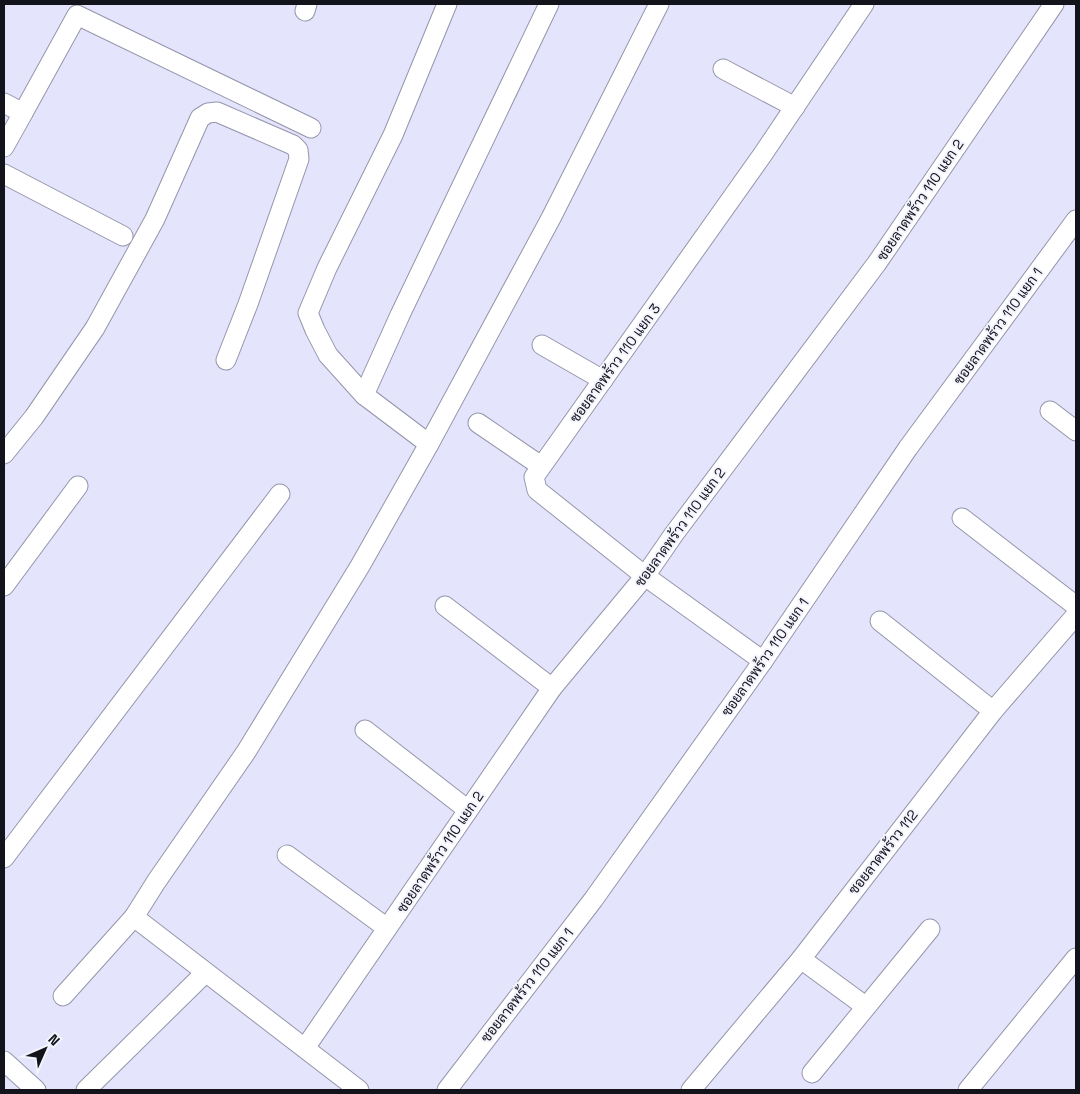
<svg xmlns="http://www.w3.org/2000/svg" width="1080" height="1094" font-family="'Space Grotesk',Sarabun,sans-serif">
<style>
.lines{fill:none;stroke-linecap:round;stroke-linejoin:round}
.street-casing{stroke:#9595ab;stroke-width:21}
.street{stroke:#fff;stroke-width:19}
.labels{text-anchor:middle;stroke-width:4;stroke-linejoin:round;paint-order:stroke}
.street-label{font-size:14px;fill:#13131b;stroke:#f3f4fd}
</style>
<rect width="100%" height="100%" fill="#e4e5fc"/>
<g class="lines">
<defs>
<g id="street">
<path d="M305,11L307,4"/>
<path d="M723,69L795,107"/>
<path d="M4,103L23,113L77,15L311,128"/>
<path d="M4,147L23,113"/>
<path d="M4,174L123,236"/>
<path d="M542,345L603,380"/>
<path d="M364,395L400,315L549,4"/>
<path d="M1050,411L1076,431"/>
<path d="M478,423L541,466"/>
<path d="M429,444L364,395L328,355L315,330L308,313L327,268L393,135L447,4"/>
<path d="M4,454L34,417L95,328L155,219L200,118L208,113L217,112L293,145L298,150L299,159L248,304L226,360"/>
<path d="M962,518L1076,606"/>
<path d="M4,586L78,486"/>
<path d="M445,606L552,688"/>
<path d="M880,621L993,711"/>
<path d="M763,661L645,576L537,490L534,477L763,154L864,4"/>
<path d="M365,730L468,810"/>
<path d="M287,855L387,928"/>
<path d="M4,858L280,494"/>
<path d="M134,917L359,1090"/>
<path d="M801,959L865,1006"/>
<path d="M63,996L134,917L156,882L246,752L360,566L429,444L551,218L659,4"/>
<path d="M305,1048L552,688L645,576L674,534L877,263L1054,4"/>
<path d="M4,1061L36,1090"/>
<path d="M812,1073L930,929"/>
<path d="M86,1090L205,973"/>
<path d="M447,1090L593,900L763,661L908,448L1076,220"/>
<path d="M691,1090L801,959L993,711L1076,615"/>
<path d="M968,1090L1076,958"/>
</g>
</defs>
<use href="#street" class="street-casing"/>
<use href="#street" class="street"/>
</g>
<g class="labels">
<g class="street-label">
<text transform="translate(920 200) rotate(-56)" y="5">ซอยลาดพร้าว 110 แยก 2</text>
<text transform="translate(998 326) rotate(-54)" y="5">ซอยลาดพร้าว 110 แยก 1</text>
<text transform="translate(615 363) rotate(-54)" y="5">ซอยลาดพร้าว 110 แยก 3</text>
<text transform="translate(680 527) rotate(-54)" y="5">ซอยลาดพร้าว 110 แยก 2</text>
<text transform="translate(765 657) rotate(-55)" y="5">ซอยลาดพร้าว 110 แยก 1</text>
<text transform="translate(440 852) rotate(-56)" y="5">ซอยลาดพร้าว 110 แยก 2</text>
<text transform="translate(883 852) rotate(-52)" y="5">ซอยลาดพร้าว 112</text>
<text transform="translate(527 985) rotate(-52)" y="5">ซอยลาดพร้าว 110 แยก 1</text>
</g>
</g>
<rect width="1080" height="1094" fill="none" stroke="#13131b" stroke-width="10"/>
<g transform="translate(45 1049) rotate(45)" stroke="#f3f4fd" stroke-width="4" paint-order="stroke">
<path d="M0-4L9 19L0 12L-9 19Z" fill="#13131b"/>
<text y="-8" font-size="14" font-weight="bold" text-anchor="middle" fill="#13131b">N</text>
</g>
</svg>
